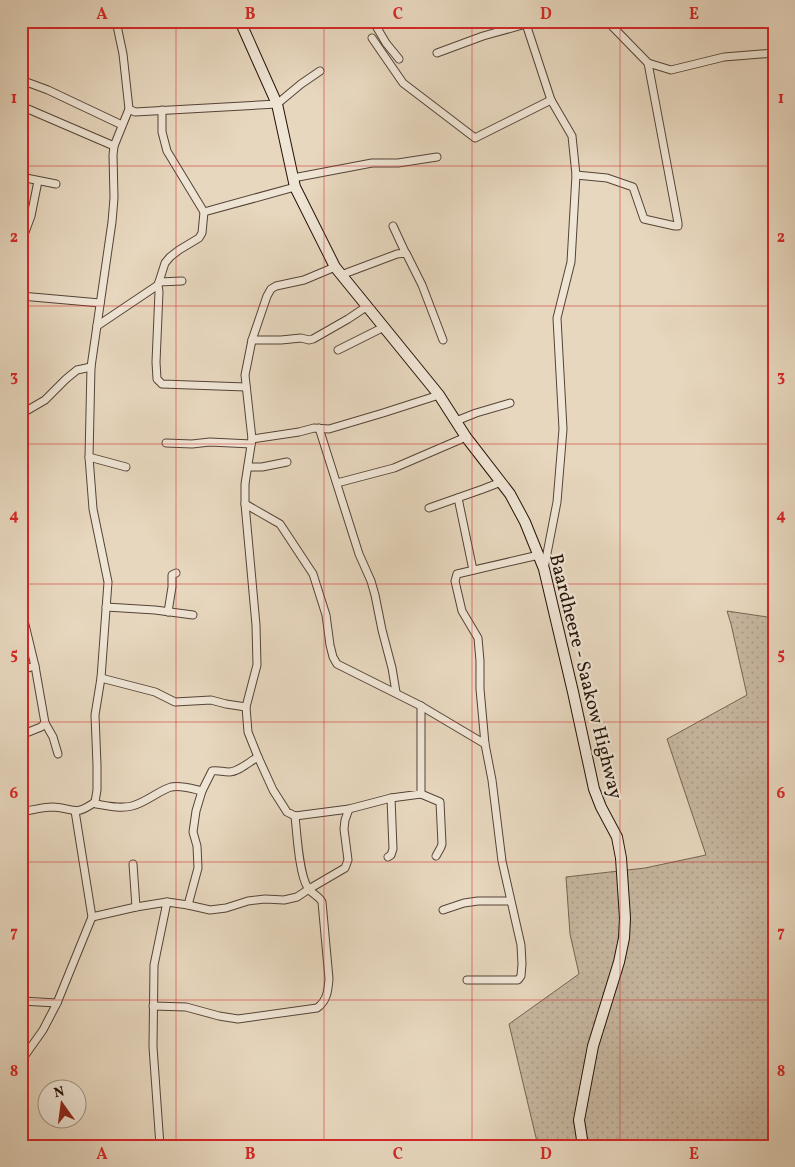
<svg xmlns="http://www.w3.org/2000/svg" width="795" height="1167" font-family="Vollkorn,serif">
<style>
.grass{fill:url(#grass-dots);stroke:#756454}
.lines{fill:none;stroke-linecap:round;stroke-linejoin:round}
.street-casing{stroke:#554336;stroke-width:9}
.secondary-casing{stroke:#241208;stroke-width:12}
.street{stroke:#efe5d5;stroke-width:7}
.secondary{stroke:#efe5d5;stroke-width:10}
.grid{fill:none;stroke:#d62828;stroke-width:1;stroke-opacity:0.55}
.labels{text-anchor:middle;stroke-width:4.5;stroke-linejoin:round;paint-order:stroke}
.street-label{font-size:19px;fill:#241208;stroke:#efe5d5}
.neatline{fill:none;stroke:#d62828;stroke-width:2}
.grid-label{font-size:16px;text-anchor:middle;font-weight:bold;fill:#d62828}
</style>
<defs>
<pattern id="grass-dots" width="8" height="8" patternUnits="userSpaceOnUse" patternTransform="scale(1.25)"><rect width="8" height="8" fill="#c6b69f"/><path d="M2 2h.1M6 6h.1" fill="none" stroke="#aa9b87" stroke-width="1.8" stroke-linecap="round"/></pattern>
</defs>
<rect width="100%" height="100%" fill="#e7d7be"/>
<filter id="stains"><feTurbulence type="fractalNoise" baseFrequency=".004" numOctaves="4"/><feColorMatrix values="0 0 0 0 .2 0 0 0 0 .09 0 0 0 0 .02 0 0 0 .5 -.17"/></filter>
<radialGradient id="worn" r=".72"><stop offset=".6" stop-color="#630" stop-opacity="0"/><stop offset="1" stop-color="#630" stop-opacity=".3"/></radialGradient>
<path class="grass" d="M727,611L774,618V1146H538L509,1024L579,974L570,934L566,877L645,868L706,855L667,739L747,695L731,624Z"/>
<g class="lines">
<defs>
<g id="street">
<path d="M116,21L123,54L129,109L135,112L277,104L301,84L320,71"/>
<path d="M373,21L386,43L399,59"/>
<path d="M525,21L551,100L572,136L576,175L571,262L557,318L563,429L557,502L544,569"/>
<path d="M372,38L403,83L475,138L551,100"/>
<path d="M437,53L483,36L526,24"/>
<path d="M648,63L671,70L724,57L774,53"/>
<path d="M21,80L48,90L122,125"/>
<path d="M21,106L114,146"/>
<path d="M129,109L114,146L113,155L114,198L112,222L91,367L89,457L93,509L108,582L101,678L95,715L97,765V790L95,802L96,804C108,806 120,809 132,806C145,803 160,790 171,787C181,785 193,789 202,791"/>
<path d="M576,175L607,178L633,187L644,219L675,226H678V223L648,63L610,24L609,21"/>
<path d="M21,177L56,184"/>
<path d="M293,178L372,163H398L437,157"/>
<path d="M204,212L295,187"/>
<path d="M393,226L405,252"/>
<path d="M21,243L31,216L38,181"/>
<path d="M335,267L304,280L276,286L271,289L267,296L252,340L245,375L252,439L245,484V504L256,625L257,665L246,707L248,732L258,757L273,790L287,812L295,816L349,809L391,798L421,794V706"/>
<path d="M341,275L397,254L406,253L422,285L443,340"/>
<path d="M159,282L182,281"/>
<path d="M158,285L159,292L156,362L157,379L162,384L246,387"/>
<path d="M21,296L100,303"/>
<path d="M97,326L158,285L165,263L170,257L179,250L199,238L202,233L204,212L167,151L162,132V110"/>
<path d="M252,340H281L301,338L309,340L313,339L348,319L366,307"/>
<path d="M338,350L384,327"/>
<path d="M21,414L45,400L66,379L77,370L91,367"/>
<path d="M456,421L476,413L510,403"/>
<path d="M319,428L359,554L371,581L375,595L382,630L392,668L396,692"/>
<path d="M252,439L299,432L314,428L329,429L383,413L439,395"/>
<path d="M166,443L192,444L210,442L251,444"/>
<path d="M89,457L126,467"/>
<path d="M248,467H262L287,462"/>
<path d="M337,483L394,468L466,437"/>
<path d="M458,498L473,570"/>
<path d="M245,504L280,524L313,574L326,615L330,645L333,657L337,664L421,706L485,744L480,689V661L478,638L462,611L455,581L457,574L539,555"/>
<path d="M429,508L483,489L501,482"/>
<path d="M106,607L155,610L193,615"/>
<path d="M21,608L35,666L45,723L41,727L21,735"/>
<path d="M168,612L172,587V575L176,573"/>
<path d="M21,670L35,666"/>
<path d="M101,678L155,692L175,702L211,700L226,704L246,707"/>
<path d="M45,723L53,737L58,754"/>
<path d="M421,794L440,802L442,844L441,847L436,856"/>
<path d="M21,812C32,810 43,807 53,807C75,808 74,817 95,802"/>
<path d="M388,857L391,855L393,849L391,798"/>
<path d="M133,864L136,907"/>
<path d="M167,902L188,905L210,910L226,908L248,901L265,899L284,900L297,897L309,889L345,868L348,860L344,829L345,820L349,809"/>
<path d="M188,905L198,868L197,846L193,832L196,811L202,791L212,771C219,770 222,772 229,772C238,772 249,762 258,757"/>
<path d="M443,910L464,903L478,901H510"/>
<path d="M92,917L136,907L167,902L154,965L153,1047L160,1146"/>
<path d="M467,980H518L521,976L522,964L521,945L502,861L492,780L485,744"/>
<path d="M21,1001L57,1003"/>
<path d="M153,1006L186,1007L219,1016L238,1019L317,1008C327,1001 328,991 329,979L322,902C319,896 312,894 308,888C299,875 297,834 295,816"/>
<path d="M21,1061L43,1030L57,1003L92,917L75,811"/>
</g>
<path id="secondary" d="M240,21L277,104L295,187L335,267L439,395L466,437L510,494L525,522L544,569L573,692L594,789L601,807L617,837L621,858L625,918L624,938L619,962L593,1046L579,1120L583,1146"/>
</defs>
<use href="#street" class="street-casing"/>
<use href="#secondary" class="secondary-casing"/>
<use href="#street" class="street"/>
<use href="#secondary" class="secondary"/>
</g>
<path class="grid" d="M176,21V1146M324,21V1146M472,21V1146M620,21V1146M21,166H774M21,306H774M21,444H774M21,584H774M21,722H774M21,862H774M21,1000H774"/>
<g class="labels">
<g class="street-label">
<text transform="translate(587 676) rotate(76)" y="7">Baardheere - Saakow Highway</text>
</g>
</g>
<rect width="795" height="1167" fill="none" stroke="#e7d7be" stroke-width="55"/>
<g transform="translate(62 1104) rotate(346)"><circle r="24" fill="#efe5d5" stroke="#9e9183"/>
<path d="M0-4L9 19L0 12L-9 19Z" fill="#8f2418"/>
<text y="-8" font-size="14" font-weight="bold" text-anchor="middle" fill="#241208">N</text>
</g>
<rect x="28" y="28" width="740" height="1112" class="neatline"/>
<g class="grid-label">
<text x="102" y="19">A</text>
<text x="250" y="19">B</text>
<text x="398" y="19">C</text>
<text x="546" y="19">D</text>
<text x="694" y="19">E</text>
<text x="14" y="103">1</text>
<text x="781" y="103">1</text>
<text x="14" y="242">2</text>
<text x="781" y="242">2</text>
<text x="14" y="381">3</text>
<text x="781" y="381">3</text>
<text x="14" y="520">4</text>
<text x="781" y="520">4</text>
<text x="14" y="659">5</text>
<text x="781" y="659">5</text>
<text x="14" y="798">6</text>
<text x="781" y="798">6</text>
<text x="14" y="937">7</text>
<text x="781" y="937">7</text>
<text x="14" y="1076">8</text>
<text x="781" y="1076">8</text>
<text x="102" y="1159">A</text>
<text x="250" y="1159">B</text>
<text x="398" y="1159">C</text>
<text x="546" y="1159">D</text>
<text x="694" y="1159">E</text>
</g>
<rect width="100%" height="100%" filter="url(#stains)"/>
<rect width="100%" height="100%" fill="url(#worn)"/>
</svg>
